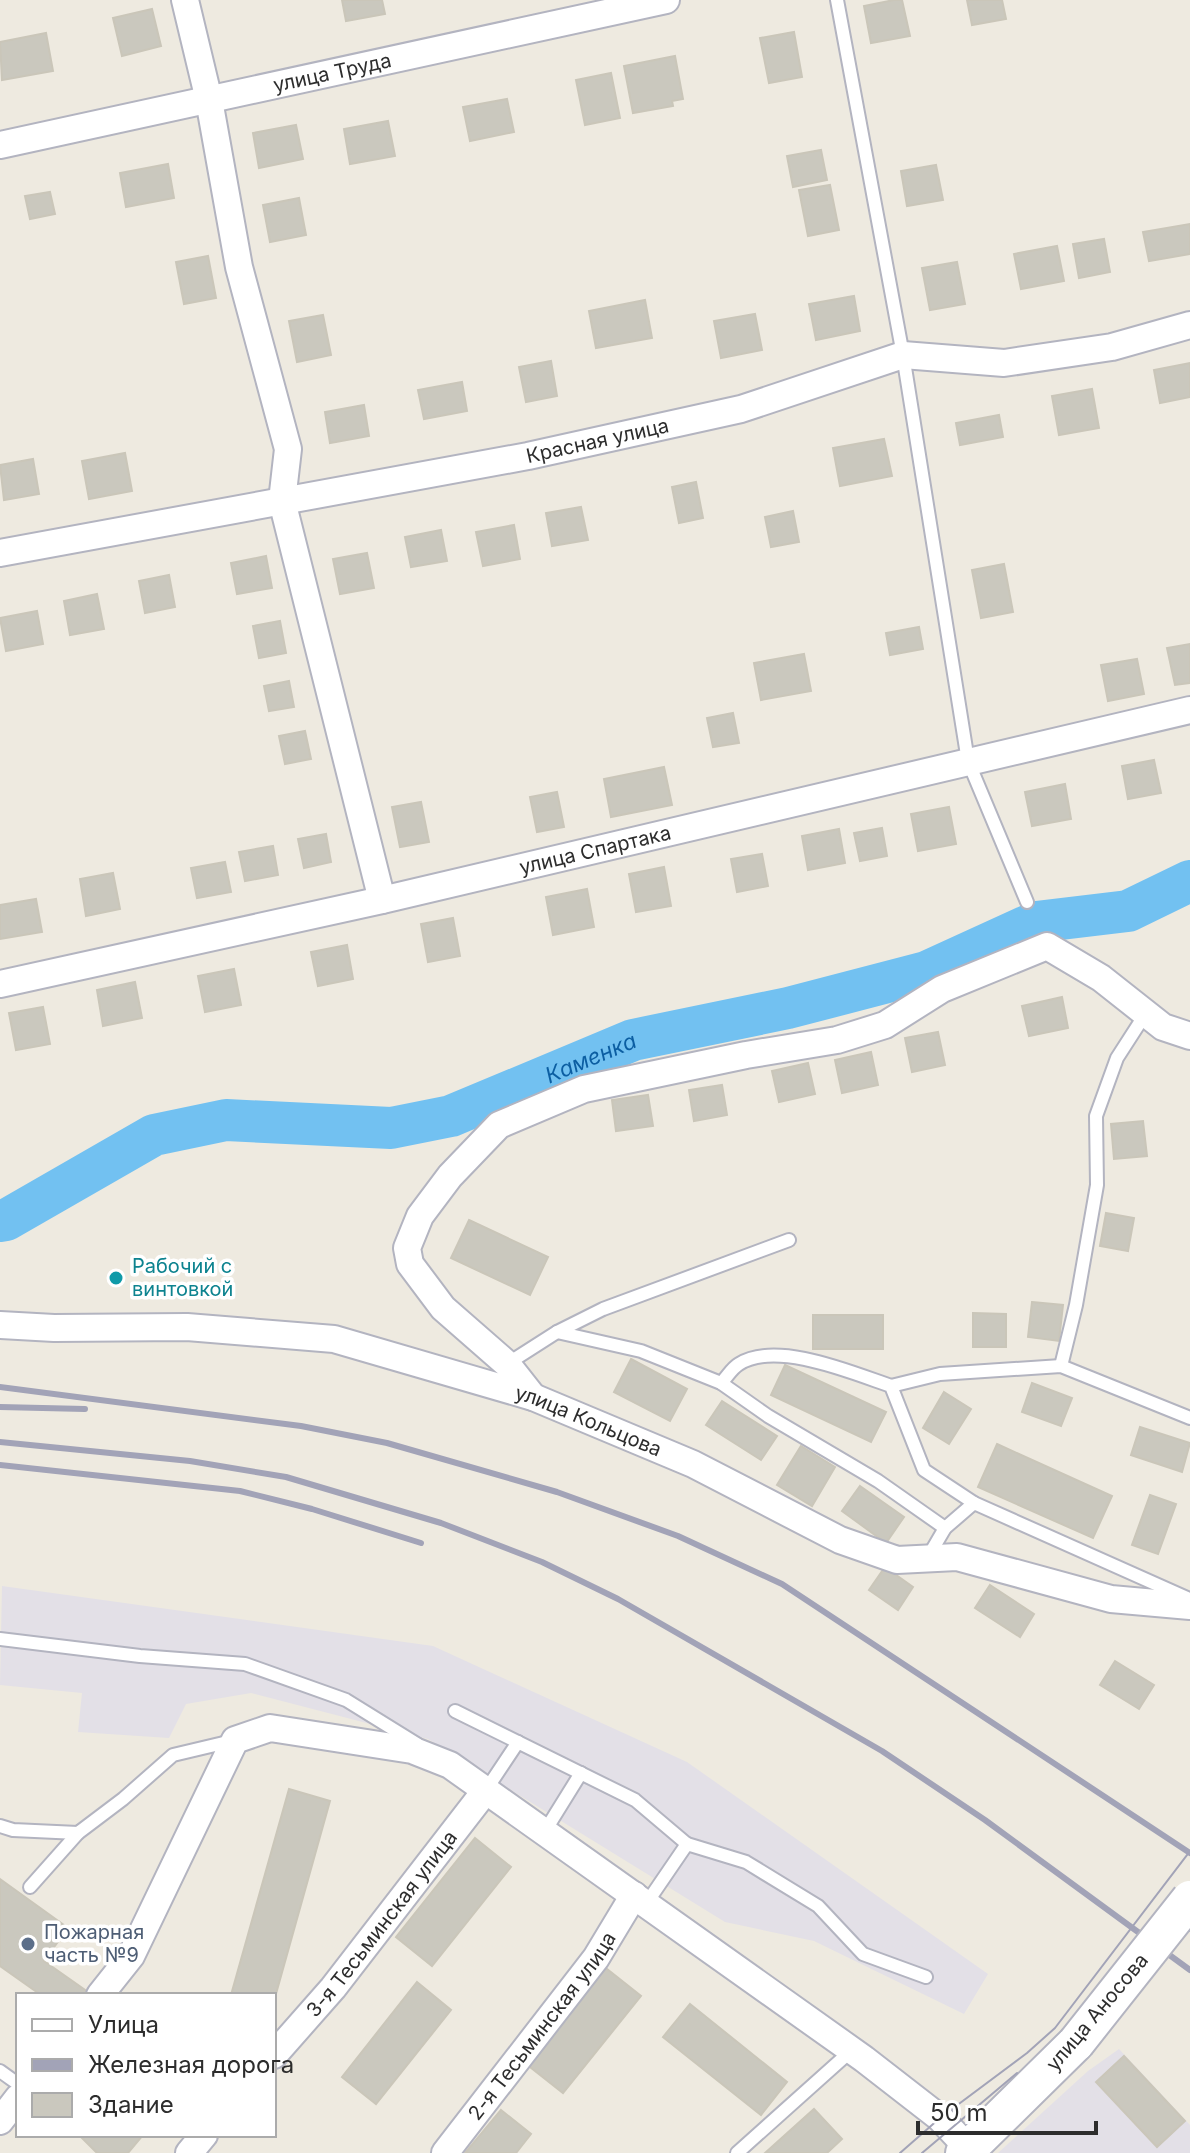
<svg xmlns="http://www.w3.org/2000/svg" width="1190" height="2153" font-family="Inter,sans-serif">
<style>
.industrial{fill:#e3e0e7}
.lines{fill:none;stroke-linecap:round;stroke-linejoin:round}
.river{stroke:#72c1f1;stroke-width:42}
.building{fill:#cac8be;stroke:#cac6b9;stroke-width:2}
.service-casing{stroke:#b3b4c0;stroke-width:16}
.minor-casing{stroke:#b3b4c0;stroke-width:30}
.secondary-casing{stroke:#b3b4c0;stroke-width:40}
.service{stroke:#fff;stroke-width:12}
.minor{stroke:#fff;stroke-width:26}
.secondary{stroke:#fff;stroke-width:36}
.tram{stroke:#a2a3b7;stroke-width:2}
.rail{stroke:#a2a3b7;stroke-width:6}
.secondary-bridge-casing{stroke:#b3b4c0;stroke-width:40;stroke-linecap:butt}
.secondary-bridge{stroke:#fff;stroke-width:36}
.culture-dot{fill:#0f9aa8;stroke:#fff;stroke-width:3}
.service-dot{fill:#5c6f8a;stroke:#fff;stroke-width:3}
.labels{text-anchor:middle;stroke-width:7;stroke-linejoin:round;paint-order:stroke}
.street-label{font-size:20px;fill:#2d2d2d;stroke:#fff}
.culture-label{font-size:20px;fill:#0d838f;stroke:#fff;text-anchor:start}
.service-label{font-size:20px;fill:#4e5e75;stroke:#fff;text-anchor:start}
.water-label{font-size:22px;font-style:italic;fill:#0c5ea2;stroke:#fff}
</style>
<rect width="100%" height="100%" fill="#eeeae0"/>
<g class="industrial">
<path d="M2,1586L433,1646L687,1762L988,1974L964,2014L814,1941L725,1922L428,1739L251,1693L186,1704L169,1738L78,1732L82,1693L0,1685Z"/>
<path d="M1119,2049L1190,2125V2153H998L1088,2071Z"/>
</g>
<g class="lines">
<path class="river" id="s1" d="M0,1221L6,1220L154,1135L226,1120L391,1128L451,1116L633,1040L788,1008L926,972L1036,922L1128,911L1190,881"/>
</g>
<g class="building">
<path d="M342,0H382L385,14L346,21Z"/>
<path d="M894,0H902L910,36L871,43L864,6Z"/>
<path d="M967,0H1002L1006,19L972,25Z"/>
<path d="M152,9L161,46L122,56L113,18Z"/>
<path d="M794,32L802,77L769,83L760,38Z"/>
<path d="M46,33L53,71L2,80L0,42Z"/>
<path d="M675,56L683,99L672,101L673,106L633,113L624,66Z"/>
<path d="M611,73L620,118L585,125L576,80Z"/>
<path d="M507,99L514,132L470,141L463,107Z"/>
<path d="M388,121L395,156L350,164L344,129Z"/>
<path d="M296,125L303,159L259,168L253,133Z"/>
<path d="M821,150L827,180L793,187L787,156Z"/>
<path d="M168,164L174,198L126,207L120,173Z"/>
<path d="M936,165L943,200L907,206L901,171Z"/>
<path d="M830,185L839,230L808,236L799,190Z"/>
<path d="M50,192L55,214L30,219L25,196Z"/>
<path d="M299,198L306,235L270,242L263,205Z"/>
<path d="M1190,224V254L1149,261L1143,232Z"/>
<path d="M1104,239L1110,272L1079,278L1073,244Z"/>
<path d="M1057,246L1064,281L1021,289L1014,254Z"/>
<path d="M208,256L216,298L184,304L176,262Z"/>
<path d="M957,262L965,304L930,310L922,268Z"/>
<path d="M854,296L860,331L816,340L809,304Z"/>
<path d="M645,300L652,338L596,348L589,311Z"/>
<path d="M755,314L762,350L721,358L714,321Z"/>
<path d="M323,315L331,355L297,362L289,321Z"/>
<path d="M551,361L557,396L526,402L519,367Z"/>
<path d="M1190,363V397L1160,403L1154,370Z"/>
<path d="M462,382L467,411L424,419L418,390Z"/>
<path d="M1092,389L1099,428L1059,435L1052,396Z"/>
<path d="M364,405L369,436L330,443L325,412Z"/>
<path d="M999,415L1003,437L960,445L956,423Z"/>
<path d="M884,439L892,476L840,486L833,448Z"/>
<path d="M125,453L132,491L89,499L82,461Z"/>
<path d="M33,459L39,494L4,500L0,465Z"/>
<path d="M696,482L703,518L679,523L672,487Z"/>
<path d="M581,507L588,540L552,546L546,513Z"/>
<path d="M793,511L799,542L771,547L765,517Z"/>
<path d="M514,525L520,559L483,566L476,532Z"/>
<path d="M441,530L447,561L411,567L405,537Z"/>
<path d="M367,553L374,588L340,594L333,559Z"/>
<path d="M266,556L272,588L237,594L231,563Z"/>
<path d="M1004,564L1013,612L981,618L972,570Z"/>
<path d="M169,575L175,607L145,613L139,581Z"/>
<path d="M97,594L104,629L70,635L64,601Z"/>
<path d="M37,611L43,644L6,651L0,618Z"/>
<path d="M280,621L286,653L259,658L253,626Z"/>
<path d="M919,627L923,649L890,655L886,633Z"/>
<path d="M1190,644V683L1175,685L1167,648Z"/>
<path d="M804,654L811,691L761,700L754,663Z"/>
<path d="M1137,659L1144,694L1108,701L1101,665Z"/>
<path d="M289,681L294,707L269,711L264,686Z"/>
<path d="M733,713L739,743L713,747L707,718Z"/>
<path d="M305,731L311,759L285,764L279,736Z"/>
<path d="M1154,760L1161,793L1128,799L1122,766Z"/>
<path d="M664,767L672,805L611,817L604,779Z"/>
<path d="M1065,784L1071,819L1032,826L1025,792Z"/>
<path d="M557,792L564,827L537,832L530,797Z"/>
<path d="M421,802L429,842L400,847L392,807Z"/>
<path d="M949,807L956,844L918,851L911,814Z"/>
<path d="M882,828L887,856L860,861L854,833Z"/>
<path d="M839,829L845,863L808,870L802,836Z"/>
<path d="M326,834L331,862L304,868L298,839Z"/>
<path d="M273,846L278,875L245,881L239,852Z"/>
<path d="M762,854L768,886L737,892L731,859Z"/>
<path d="M225,862L231,892L197,898L191,868Z"/>
<path d="M664,867L671,906L636,912L629,874Z"/>
<path d="M113,873L120,909L86,916L80,879Z"/>
<path d="M587,889L594,927L553,935L546,897Z"/>
<path d="M36,899L42,932L0,939V905Z"/>
<path d="M453,918L460,956L428,962L421,924Z"/>
<path d="M347,945L353,979L318,986L311,952Z"/>
<path d="M234,969L241,1005L205,1012L198,976Z"/>
<path d="M135,982L142,1018L103,1026L97,990Z"/>
<path d="M1062,997L1068,1028L1029,1036L1022,1006Z"/>
<path d="M43,1007L50,1044L16,1050L9,1013Z"/>
<path d="M938,1032L945,1065L912,1072L905,1038Z"/>
<path d="M871,1052L878,1085L842,1093L835,1060Z"/>
<path d="M808,1063L815,1094L779,1102L772,1071Z"/>
<path d="M722,1085L727,1115L694,1121L689,1090Z"/>
<path d="M648,1095L653,1126L616,1131L612,1100Z"/>
<path d="M1143,1121L1147,1156L1114,1159L1111,1124Z"/>
<path d="M1106,1213L1134,1218L1128,1251L1100,1246Z"/>
<path d="M469,1220L548,1257L530,1295L451,1258Z"/>
<path d="M1032,1302L1063,1305L1059,1341L1028,1337Z"/>
<path d="M973,1313L1006,1314V1347H973Z"/>
<rect x="813" y="1315" width="70" height="34"/>
<path d="M631,1359L687,1389L670,1421L614,1392Z"/>
<path d="M785,1365L886,1412L871,1442L771,1395Z"/>
<path d="M1032,1383L1072,1398L1061,1426L1022,1412Z"/>
<path d="M944,1392L971,1409L949,1444L923,1428Z"/>
<path d="M722,1401L777,1436L761,1460L706,1425Z"/>
<path d="M1140,1427L1190,1443L1182,1472L1131,1455Z"/>
<path d="M997,1444L1112,1496L1093,1538L978,1487Z"/>
<path d="M801,1446L835,1467L812,1506L777,1485Z"/>
<path d="M860,1486L904,1517L886,1543L842,1511Z"/>
<path d="M1150,1495L1176,1504L1158,1554L1132,1545Z"/>
<path d="M885,1567L913,1587L898,1610L869,1590Z"/>
<path d="M990,1585L1034,1614L1020,1637L975,1608Z"/>
<path d="M1115,1661L1154,1685L1139,1709L1100,1685Z"/>
<path d="M289,1789L330,1801L274,2001V1995H231Z"/>
<path d="M475,1838L511,1867L432,1966L396,1937Z"/>
<path d="M0,1879L68,1928L44,1961L88,1992L86,1995H41L0,1966Z"/>
<path d="M602,1965L641,1996L563,2093L525,2063Z"/>
<path d="M417,1982L451,2010L376,2104L342,2077Z"/>
<path d="M690,2004L787,2082L761,2115L663,2037Z"/>
<path d="M1124,2056L1185,2121L1157,2147L1096,2082Z"/>
<path d="M814,2109L842,2139L827,2153H765Z"/>
<path d="M501,2110L531,2134L516,2153H465Z"/>
<path d="M79,2135H143L128,2153H97Z"/>
</g>
<g class="lines">
<defs>
<g id="service">
<path d="M837,0L903,355L968,761L1027,902"/>
<path d="M557,1332L641,1351L721,1383L768,1416L878,1481L945,1528"/>
<path d="M507,1364L557,1332L603,1309L789,1240"/>
<path d="M1061,1366L1076,1305L1097,1185L1096,1116L1117,1058L1146,1013"/>
<path d="M721,1383C727,1377 732,1368 739,1364C776,1340 853,1373 891,1386L924,1470L974,1503"/>
<path d="M891,1386L940,1374L1061,1366L1190,1418"/>
<path d="M928,1557L945,1528L974,1503L1187,1598"/>
<path d="M0,1639L140,1656L245,1664L346,1700L417,1744"/>
<path d="M455,1711L635,1800L687,1844"/>
<path d="M486,1790L518,1742"/>
<path d="M0,1826L13,1830L78,1833L123,1799L173,1755L232,1741"/>
<path d="M545,1831L581,1773"/>
<path d="M30,1887L78,1833"/>
<path d="M646,1904L687,1844L746,1862L818,1906L863,1954L926,1977"/>
<path d="M0,2071L18,2084"/>
<path d="M737,2153L852,2050"/>
</g>
<g id="minor">
<path d="M185,0L209,100L239,267L288,449L282,501L382,900"/>
<path id="s2" d="M0,145L666,0"/>
<path id="s3" d="M0,553L528,456L741,409L903,355L1004,363L1112,347L1190,325"/>
<path id="s4" d="M0,984L382,900L1190,710"/>
<path id="s5" d="M0,1325L54,1328L187,1327L334,1339L533,1397L693,1464L840,1540L897,1560L957,1557L1111,1599L1190,1606"/>
<path d="M533,1397L507,1364L443,1308L410,1264L407,1248L420,1216L450,1176L499,1125L584,1089L746,1055L837,1040L885,1025L942,989L1047,946L1101,978L1163,1027L1190,1036"/>
<path d="M100,1995L131,1956L235,1740L270,1728L412,1750L450,1765L864,2059L940,2118L969,2149"/>
<path id="s6" d="M274,2055L333,1988L486,1790"/>
<path d="M0,2121L18,2098"/>
<path d="M189,2153L204,2135"/>
<path id="s7" d="M445,2153L596,1958L634,1895"/>
</g>
<path id="secondary" d="M964,2153L1076,2043"/>
</defs>
<use href="#service" class="service-casing"/>
<use href="#minor" class="minor-casing"/>
<use href="#secondary" class="secondary-casing"/>
<use href="#service" class="service"/>
<use href="#minor" class="minor"/>
<use href="#secondary" class="secondary"/>
<g class="tram">
<path d="M900,2153L940,2118L1027,2053L1055,2028L1190,1851"/>
<path d="M922,2153L1017,2073"/>
</g>
<g class="rail">
<path d="M0,1387L301,1426L387,1443L557,1492L678,1536L782,1584L1190,1853"/>
<path d="M0,1407L85,1409"/>
<path d="M0,1442L190,1461L286,1477L441,1523L542,1562L618,1599L882,1751L985,1820L1190,1970"/>
<path d="M0,1465L240,1491L312,1509L421,1543"/>
</g>
<defs>
<path id="secondary-bridge" d="M1076,2043L1190,1899"/>
</defs>
<use href="#secondary-bridge" class="secondary-bridge-casing"/>
<use href="#secondary-bridge" class="secondary-bridge"/>
</g>
<circle class="culture-dot" cx="116" cy="1278" r="8"/>
<circle class="service-dot" cx="28" cy="1944" r="8"/>
<g class="labels">
<g class="street-label">
<text dy="7" stroke="none"><textPath href="#s2" startOffset="340">улица Труда</textPath></text>
<text dy="7" stroke="none"><textPath href="#s3" startOffset="608">Красная улица</textPath></text>
<text dy="7" stroke="none"><textPath href="#s4" startOffset="610">улица Спартака</textPath></text>
<text dy="7" stroke="none"><textPath href="#s5" startOffset="602">улица Кольцова</textPath></text>
<text dy="7" stroke="none"><textPath href="#s6" startOffset="170">3-я Тесьминская улица</textPath></text>
<text transform="translate(1097 2012) rotate(-50)" y="7">улица Аносова</text>
<text dy="7" stroke="none"><textPath href="#s7" startOffset="160">2-я Тесьминская улица</textPath></text>
</g>
<g class="culture-label">
<text x="132" y="1273">Рабочий с<tspan x="132" dy="23">винтовкой</tspan></text>
</g>
<g class="service-label">
<text x="44" y="1939">Пожарная<tspan x="44" dy="23">часть №9</tspan></text>
</g>
<g class="water-label">
<text dy="8" stroke="none"><textPath href="#s1" startOffset="628">Каменка</textPath></text>
</g>
</g>
<rect x="16" y="1993" width="260" height="144" fill="#ffffff" stroke="#ababab" stroke-width="2"/>
<rect x="32" y="2019" width="40" height="12" fill="#ffffff" stroke="#ababab" stroke-width="2"/>
<text x="88" y="2033" font-size="24" fill="#2d2d2d">Улица</text>
<rect x="32" y="2059" width="40" height="12" fill="#a2a3b7" stroke="#ababab" stroke-width="2"/>
<text x="88" y="2073" font-size="24" fill="#2d2d2d">Железная дорога</text>
<rect x="32" y="2093" width="40" height="24" fill="#cac8be" stroke="#ababab" stroke-width="2"/>
<text x="88" y="2113" font-size="24" fill="#2d2d2d">Здание</text>
<path d="M918 2121v12h178v-12" fill="none" stroke="#2d2d2d" stroke-width="4"/>
<text x="930" y="2121" font-size="24" fill="#2d2d2d" stroke="#ffffff" stroke-width="6" paint-order="stroke">50 m</text>
</svg>
